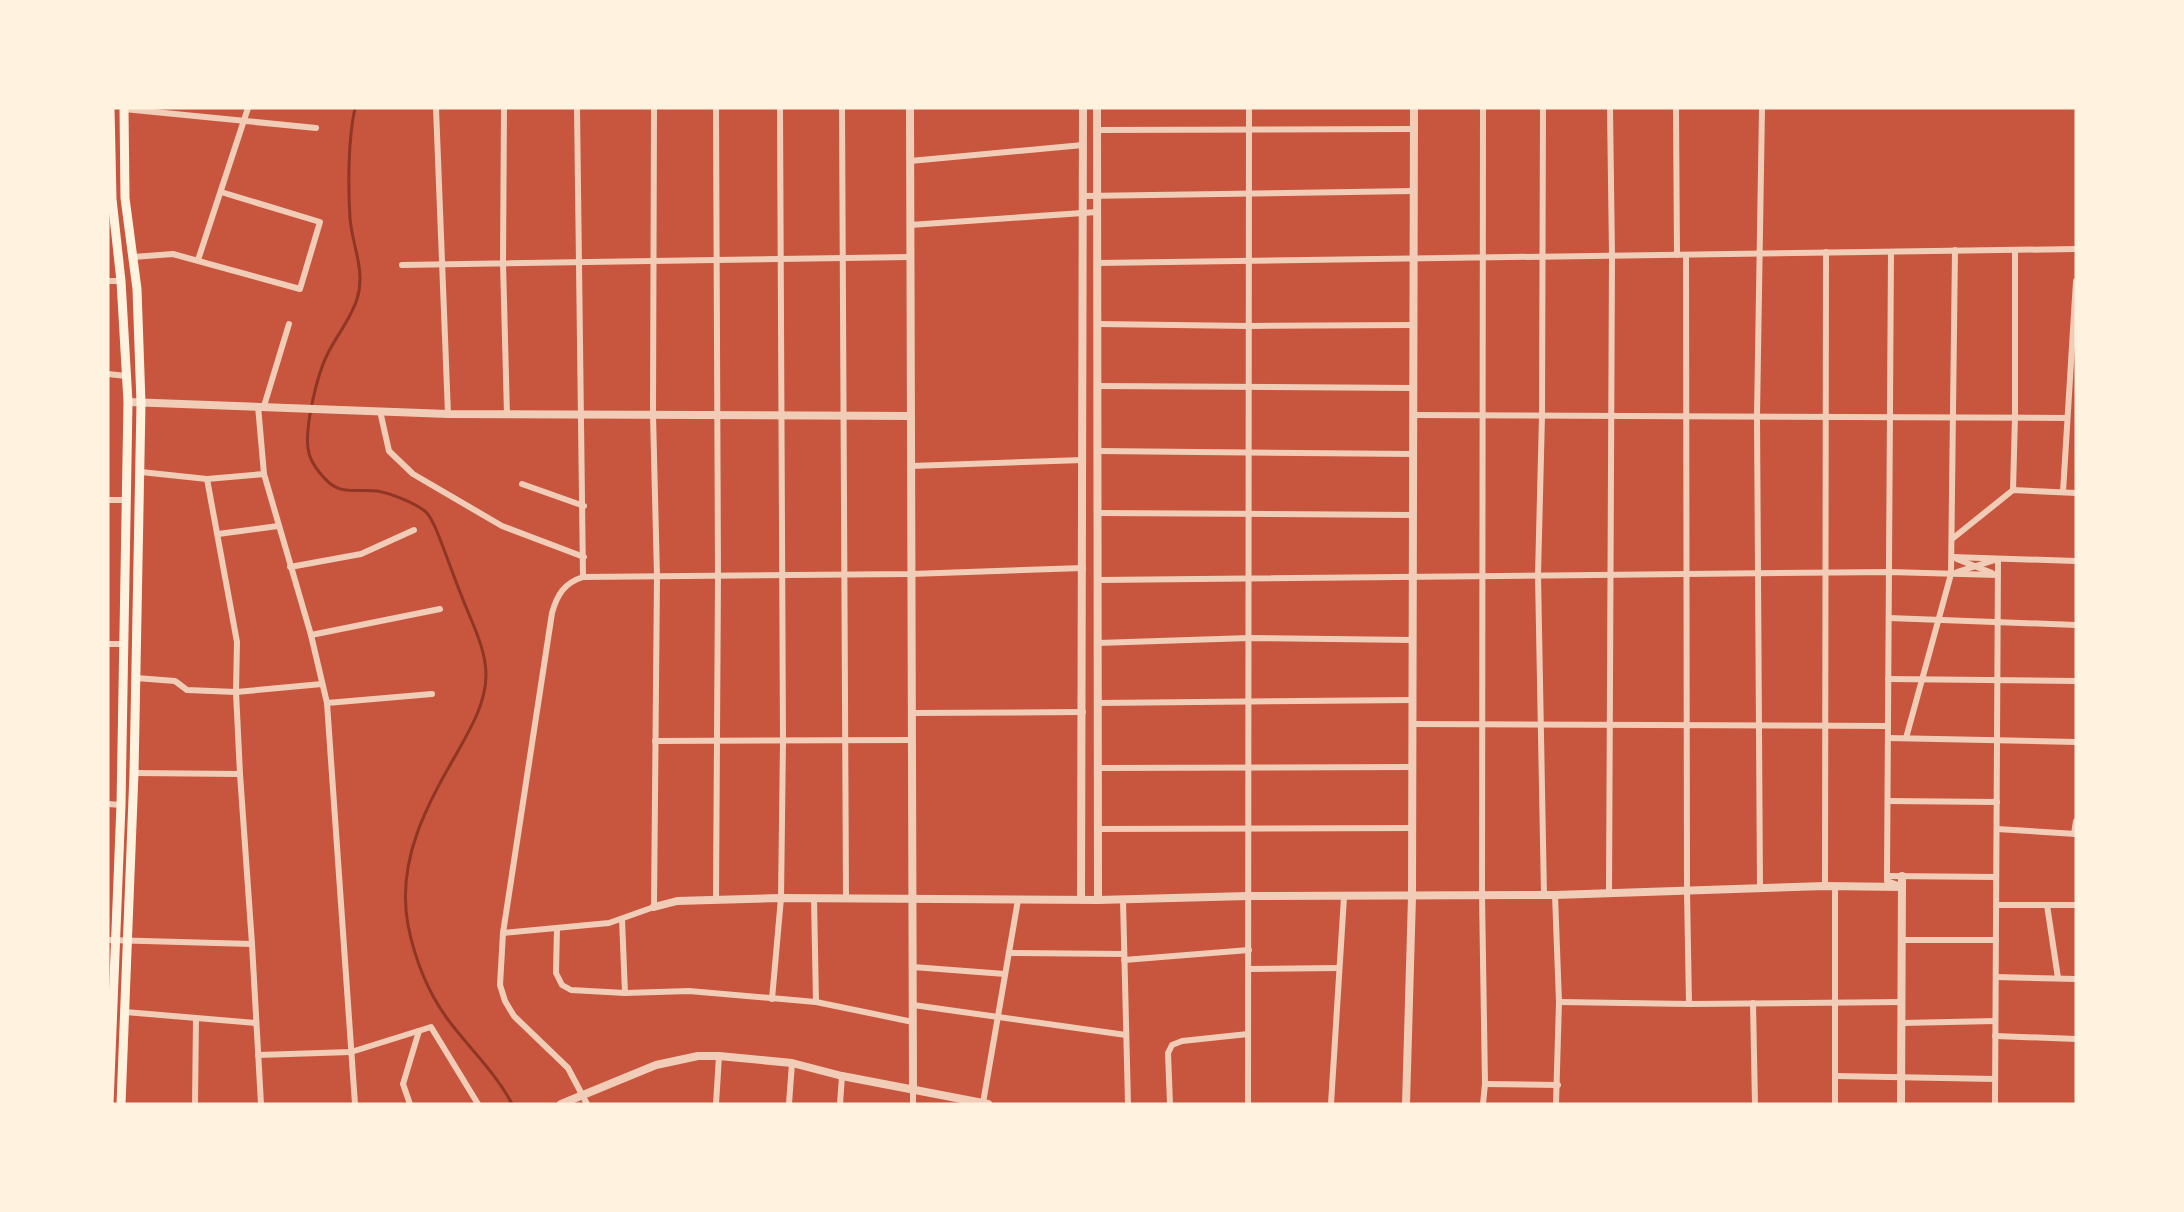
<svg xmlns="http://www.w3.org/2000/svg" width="2184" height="1212" font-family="'Asap Condensed',sans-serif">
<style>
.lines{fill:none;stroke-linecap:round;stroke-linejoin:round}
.stream{stroke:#8f3625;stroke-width:3}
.minor{stroke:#f1ccb7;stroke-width:6}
.tertiary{stroke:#f1ccb7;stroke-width:8}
.primary{stroke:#fff3e0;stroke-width:9}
</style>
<rect width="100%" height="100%" fill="#c8553d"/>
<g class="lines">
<path class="stream" d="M355,108C348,139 348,186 350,218C352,245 366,271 357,299C351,319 336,336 327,355C317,375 305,426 308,448C309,458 314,466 320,473C339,498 352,488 377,491C390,493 418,504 427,513C431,518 433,523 436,529C445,551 453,575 462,597C471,621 486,648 486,675C486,702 471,728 458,751C427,805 396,860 408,925C415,960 428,993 449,1021C470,1049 496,1073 512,1104"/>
<g class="minor">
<path d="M436,108L448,414"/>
<path d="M504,108L503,263L507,415"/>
<path d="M577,108L583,577"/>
<path d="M842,108L846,898"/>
<path d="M1483,108L1482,895L1485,1084L1483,1104"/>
<path d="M1543,108L1542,416L1538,575L1544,895"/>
<path d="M1676,108L1677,255"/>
<path d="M124,109L316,128"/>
<path d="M1097,130L1414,129"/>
<path d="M910,161L1083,145"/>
<path d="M1083,196L1413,191"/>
<path d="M910,225L1097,212"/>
<path d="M1891,252L1887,876V881L1898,885"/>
<path d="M1686,255L1687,891L1689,1004"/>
<path d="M133,257L173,254L300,289L320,222L221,192"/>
<path d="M198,260L248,108"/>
<path d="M1098,263L2076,249"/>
<path d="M402,265L910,257"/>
<path d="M108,281H121"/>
<path d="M1098,324L1249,326L1413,325"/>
<path d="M108,374L126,376"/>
<path d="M1098,386L1413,388"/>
<path d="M258,406L264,474L311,635L327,703L355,1104"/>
<path d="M264,406L289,324"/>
<path d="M380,411L389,451L413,474L502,526L584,557"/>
<path d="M1413,415L2067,418"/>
<path d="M1098,451L1413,454"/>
<path d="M911,466L1083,460"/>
<path d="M141,472L207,479L264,474"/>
<path d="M207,479L237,642L236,692L240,774L252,944L261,1104"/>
<path d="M522,484L584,506"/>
<path d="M2013,490L2015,417V250"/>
<path d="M2063,492L2076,281"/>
<path d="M108,500H127"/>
<path d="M1098,513L1413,515"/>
<path d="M218,534L278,526"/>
<path d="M1952,539L2013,490L2076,493"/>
<path d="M1952,557L2076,561"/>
<path d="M1957,559L1992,573"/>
<path d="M290,567L361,554L414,530"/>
<path d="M1957,572L1998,559L1995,1104"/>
<path d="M1098,580L1889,572L1998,575"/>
<path d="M1889,618L2076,625"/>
<path d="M311,635L440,609"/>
<path d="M1098,643L1249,638L1413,640"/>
<path d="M108,644H123"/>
<path d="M136,678L175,681L187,690L236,692L322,684"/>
<path d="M1888,679L2076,681"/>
<path d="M327,703L432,694"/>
<path d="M1098,703L1413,700"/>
<path d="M912,713L1083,712"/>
<path d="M1413,724L1888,726"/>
<path d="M1888,738L2076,742"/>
<path d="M1906,738L1951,574L1955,250"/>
<path d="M655,741L912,740"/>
<path d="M1098,768L1413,767"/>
<path d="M134,773L240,774"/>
<path d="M1888,801L1997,802"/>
<path d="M108,804L121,805"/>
<path d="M1098,829L1412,828"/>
<path d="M1997,829L2076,834"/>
<path d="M2074,834L2076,821"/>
<path d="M1887,876L1996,877"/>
<path d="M1825,886L1826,252"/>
<path d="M1835,886V1104"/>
<path d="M1760,888L1757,416L1762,108"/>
<path d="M1609,894L1612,256L1610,108"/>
<path d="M1555,895L1559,1002L1556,1104"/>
<path d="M814,898L816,1002"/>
<path d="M716,899L718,576L716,108"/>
<path d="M1123,900L1128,1104"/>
<path d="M1996,905H2076"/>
<path d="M2047,905L2058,978"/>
<path d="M622,919L625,993"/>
<path d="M557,928L556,973L562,985L571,990L625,993L689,991L816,1002L913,1022"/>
<path d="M503,933L609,923L654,907L657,576L653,415L654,108"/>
<path d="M108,940L252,944"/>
<path d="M1902,940H1996"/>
<path d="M1009,953L1124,954"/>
<path d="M1124,960L1249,950"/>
<path d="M913,967L1005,974"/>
<path d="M1249,969L1339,968"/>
<path d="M1996,977L2076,979"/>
<path d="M772,999L781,898L783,741L780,108"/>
<path d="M1559,1002L1689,1004L1902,1002"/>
<path d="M1753,1003L1755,1104"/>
<path d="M913,1005L1126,1035"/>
<path d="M125,1012L256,1023"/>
<path d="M1902,1023L1995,1021"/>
<path d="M1995,1036L2076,1039"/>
<path d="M258,1055L351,1052L431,1027L478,1104"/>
<path d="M1835,1076L1995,1079"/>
<path d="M1485,1084L1558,1085"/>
<path d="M983,1103L1018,900"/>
<path d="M195,1104L196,1018"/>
<path d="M410,1104L403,1084L419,1031"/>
<path d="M587,1104L568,1068L514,1016L505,1001L500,985L503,933L552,613C557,595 564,583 583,577L911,574L1083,568"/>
<path d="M716,1104L719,1056"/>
<path d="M789,1104L792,1063"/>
<path d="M840,1104L842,1076"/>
<path d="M913,1104V1089"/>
<path d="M1170,1104L1168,1053L1172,1045L1182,1041L1248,1034"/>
<path d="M1248,1104L1249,108"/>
<path d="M1331,1104L1344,897"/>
</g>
<g class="tertiary">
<path d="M910,108L913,1089"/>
<path d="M1097,108L1098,900"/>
<path d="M128,402L448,414L911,416"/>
<path d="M1081,899L1083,108"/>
<path d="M654,907L677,901L781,898L1098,900L1248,896L1555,895L1825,886L1902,887"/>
<path d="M561,1104L656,1065L698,1056H719L792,1063L842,1076L988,1104"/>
<path d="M1406,1104L1412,897L1414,108"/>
<path d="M1901,1104L1902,876"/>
</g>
<g class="primary">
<path d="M109,1104L121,805L128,402L121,281L112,199L110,108"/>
<path d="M121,1104L134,773L141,403L137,289L125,198L124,108"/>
</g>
</g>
<rect width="2184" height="1212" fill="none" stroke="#fff3e0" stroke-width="219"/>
</svg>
